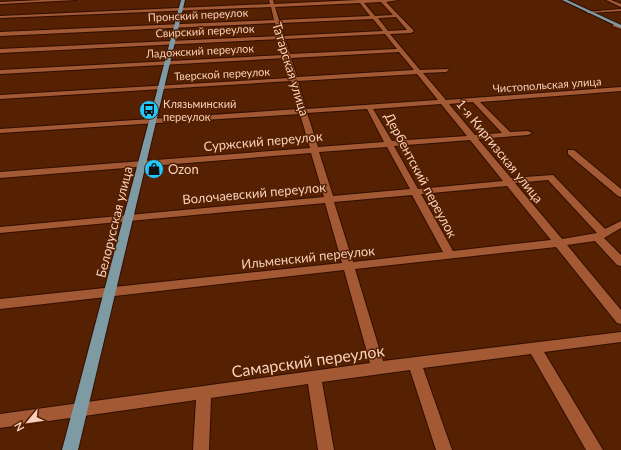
<svg xmlns="http://www.w3.org/2000/svg" width="621" height="450" font-family="Lato,sans-serif">
<style>
.lines{fill:none;stroke-linecap:round;stroke-linejoin:round}
.minor-casing{stroke:#320e00;stroke-width:2}
.major-casing{stroke:#320e00;stroke-width:2}
.minor{fill:#a25934;fill-rule:evenodd}
.major{fill:#7e9aa2;fill-rule:evenodd}
.labels{text-anchor:middle;stroke-width:3;stroke-linejoin:round;paint-order:stroke}
.far-street-label{font-size:11px;fill:#fad1bd;stroke:#552102}
.far-poi-label{font-size:11px;fill:#fad1bd;stroke:#552102;text-anchor:start}
.street-label{font-size:13px;fill:#fad1bd;stroke:#552102}
.poi-label{font-size:13px;fill:#fad1bd;stroke:#552102;text-anchor:start}
.near-street-label{font-size:16px;fill:#fad1bd;stroke:#552102}
</style>
<rect width="100%" height="100%" fill="#552102"/>
<g class="lines">
<defs>
<g id="minor">
<path d="M42,0H76L0,4V2Z"/>
<path d="M269,0H273L274,4L358,0H398L386,2L414,31L411,33L390,34L420,70L448,69L449,70L446,72L423,73L446,100L621,87V91L480,102L510,132L528,131L532,133L528,135L478,139L511,178L553,175L605,229L621,221V228L604,238L621,255V266L617,265L595,241L567,245L621,310V324L617,323L556,247L355,269L383,361L621,332V342L544,352L603,450H586L531,354L423,368L452,450H436L410,370L322,382L334,450H318L308,384L211,398L209,450H193L196,400L0,428V414L370,363L344,270L0,309V299L342,263L325,203L0,233V227L324,197L311,153L0,178V172L310,148L300,114L0,133V129L299,109L291,81L0,99V95L290,78L285,58L0,74V70L284,55L280,39L0,53V49L279,36L275,23L0,36V32L274,20L271,7L0,18V16L270,4ZM381,2L393,15L375,16L364,3ZM360,3L370,16L279,20L275,7ZM396,17L407,30L388,31L378,18ZM373,19L383,31L284,36L280,23ZM385,34L397,49L290,54L285,39ZM399,52L414,70L297,77L291,58ZM417,74L438,100L306,109L298,81ZM473,102L502,133L475,135L449,104ZM441,104L467,136L392,141L373,109ZM367,109L384,142L318,147L307,113ZM470,140L503,181L418,189L394,146ZM387,147L410,189L333,196L319,152ZM548,180L597,233L562,239L515,183ZM507,186L551,240L453,251L421,194ZM412,195L443,252L353,262L334,202Z"/>
<path d="M606,0H611L621,4V7Z"/>
<path d="M621,9V11L588,13L586,12Z"/>
<path d="M614,24L621,26V29L612,26Z"/>
<path d="M568,150H574L621,189V197L618,196L568,154Z"/>
</g>
<g id="major">
<path d="M181,0H185L78,450H62Z"/>
<path d="M562,0H567L621,25V28Z"/>
</g>
</defs>
<use href="#minor" class="minor-casing"/>
<use href="#major" class="major-casing"/>
<use href="#minor" class="minor"/>
<use href="#major" class="major"/>
</g>
<defs>
<symbol id="bus-disc" viewBox="-11 -11 22 22"><circle r="9.5" fill="#22c9fe" stroke="#552102"/><path d="M-5-6H5V4H4V6H2V4H-2V6H-4V4H-5ZM-3.5-4V0h7V-4ZM-3.5 1.2v1.5H-2V1.2ZM2 1.2v1.5H3.5V1.2Z" fill="#111"/></symbol>
<symbol id="shop-disc" viewBox="-11 -11 22 22"><circle r="9.5" fill="#22c9fe" stroke="#552102"/><path d="M-5-2.5h2.3a2.7 3.5 0 0 1 5.4 0H5L5.5 6h-11ZM-1.5-2.5h3a1.5 2.3 0 0 0-3 0Z" fill="#111"/></symbol>
</defs>
<g fill-rule="evenodd">
<use href="#bus-disc" x="138" y="99" width="22" height="22"/>
<use href="#shop-disc" x="143" y="158" width="22" height="22"/>
</g>
<g class="labels">
<g class="far-street-label">
<text transform="translate(198 15) rotate(-3)" y="4">Пронский переулок</text>
<text transform="translate(205 31) rotate(-3)" y="4">Свирский переулок</text>
<text transform="translate(200 51) rotate(-3)" y="4">Ладожский переулок</text>
<text transform="translate(222 74) rotate(-3)" y="4">Тверской переулок</text>
<text transform="translate(547 85) rotate(-4)" y="4">Чистопольская улица</text>
</g>
<g class="far-poi-label">
<text x="163" y="108">Клязьминский<tspan x="163" dy="13">переулок</tspan></text>
</g>
<g class="street-label">
<text transform="translate(291 69) rotate(73)" y="5">Татарская улица</text>
<text transform="translate(263 141) rotate(-5)" y="5">Суржский переулок</text>
<text transform="translate(500 151) rotate(51)" y="5">1-я Киргизская улица</text>
<text transform="translate(421 175) rotate(62)" y="5">Дербентский переулок</text>
<text transform="translate(254 193) rotate(-5)" y="5">Волочаевский переулок</text>
<text transform="translate(114 222) rotate(-76)" y="5">Белорусская улица</text>
<text transform="translate(308 257) rotate(-6)" y="5">Ильменский переулок</text>
</g>
<g class="poi-label">
<text x="168" y="174">Ozon</text>
</g>
<g class="near-street-label">
<text transform="translate(308 361) rotate(-8)" y="6">Самарский переулок</text>
</g>
</g>
<g transform="translate(28 422) rotate(241)" stroke="#552102" stroke-width="3" paint-order="stroke">
<path d="M0-3L7 15L0 10L-7 15Z" fill="#fad1bd"/>
<text y="-6" font-size="11" font-weight="bold" text-anchor="middle" fill="#fad1bd">N</text>
</g>
</svg>
